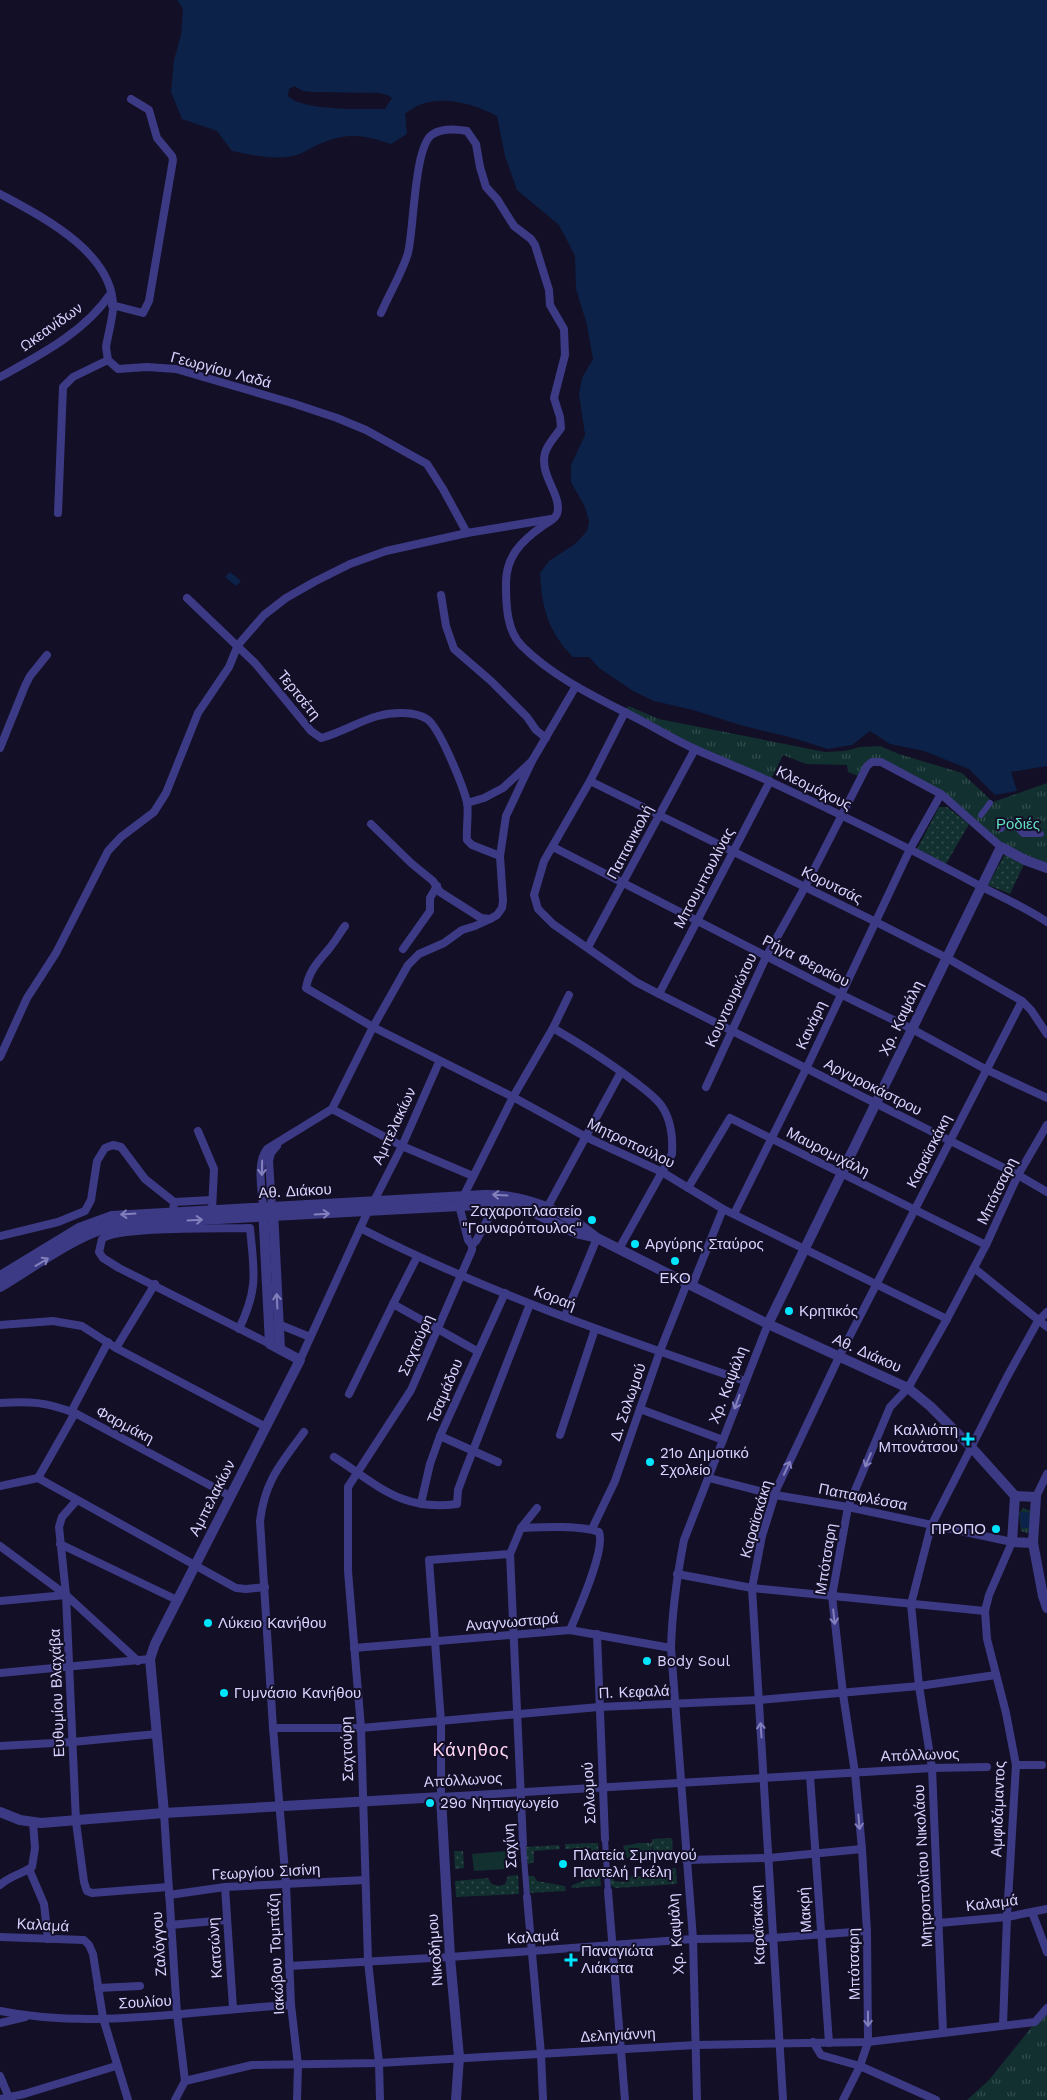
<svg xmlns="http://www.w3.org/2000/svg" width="1047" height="2100" font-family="'Work Sans',sans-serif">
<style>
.grass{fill:url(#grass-dots)}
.park{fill:url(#park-tufts)}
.pitch{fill:#12302f}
.water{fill:#0c2248;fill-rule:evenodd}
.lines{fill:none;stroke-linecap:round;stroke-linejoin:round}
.pedestrian{stroke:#3d3a85;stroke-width:6}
.minor{stroke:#3d3a85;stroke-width:8}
.tertiary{stroke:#3d3a85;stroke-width:10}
.oneway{stroke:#837fbc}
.poi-dot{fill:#00e5ff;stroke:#130f26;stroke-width:2}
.labels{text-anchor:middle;stroke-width:4;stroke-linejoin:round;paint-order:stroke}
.street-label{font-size:15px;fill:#d9d4ff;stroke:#130f26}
.park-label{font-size:15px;fill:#5fe0c0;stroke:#130f26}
.poi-label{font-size:15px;fill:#d9d4ff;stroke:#130f26;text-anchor:start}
.quarter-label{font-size:18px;letter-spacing:1px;fill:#ffd6f0;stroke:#130f26}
</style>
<defs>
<pattern id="grass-dots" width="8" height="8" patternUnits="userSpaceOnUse" patternTransform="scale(1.25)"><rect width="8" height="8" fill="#12302f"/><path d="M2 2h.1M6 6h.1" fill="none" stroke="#344d4e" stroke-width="1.8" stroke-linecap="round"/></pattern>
<pattern id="park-tufts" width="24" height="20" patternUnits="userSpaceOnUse" patternTransform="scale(1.25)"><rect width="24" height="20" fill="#12302f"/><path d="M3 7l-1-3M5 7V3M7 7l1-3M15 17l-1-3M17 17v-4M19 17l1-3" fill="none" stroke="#344d4e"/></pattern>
</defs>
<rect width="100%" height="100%" fill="#130f26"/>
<g class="grass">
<path d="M939,807H947L969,824L946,864L917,849Z"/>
<path d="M1005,854L1024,864L1010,894L988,885Z"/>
<path d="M672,1838L673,1855H659L653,1853L652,1839Z"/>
<path d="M598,1843L599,1860L592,1859L591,1848L565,1849V1844Z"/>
<path d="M559,1845L560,1849L534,1851V1862L528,1864L524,1847Z"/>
<path d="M454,1851H463L464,1868L455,1869Z"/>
<path d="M654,1868L658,1870L662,1868H676L677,1884L615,1888L610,1885L608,1872L612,1871L614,1881L624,1882L632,1876H647Z"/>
<path d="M593,1874H600L601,1886L571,1888L572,1885L591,1878Z"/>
<path d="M518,1875L519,1894L456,1897L455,1881L488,1878L492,1884L499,1886L505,1884L508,1876Z"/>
<path d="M526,1876H534L537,1881L565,1886L566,1891L527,1893Z"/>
</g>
<g class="park">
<path d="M628,706L659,719L825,752L845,751L860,747L880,746L899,754L962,773L993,802L1047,783V868L1001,847L945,796L898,769L872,762L861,777L848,772L847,765L806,764L783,755L770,781L625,712Z"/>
<path d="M1023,1508L1031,1511L1030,1531L1027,1533L1021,1531L1019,1513Z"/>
<path d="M638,1843H652L651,1856L640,1854L627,1858L623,1846Z"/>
<path d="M1047,2008V2100H967L989,2080Z"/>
</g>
<path class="pitch" d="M505,1851L507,1869L474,1871L472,1854Z"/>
<g class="water">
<path d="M177,0H1047V766L1011,772L1017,791L995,795L969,769L924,751L890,744L870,731L852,745L828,749L793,738L740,725L693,710L654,701L633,691L599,668L589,657H573C548,631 542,609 540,573L549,561L575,544L587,531L589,521L585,507L571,482V465L585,435L579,394L582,378L593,359L587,325L576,289L575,256L559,225L517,190L505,156L497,116C470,102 431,91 405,114L407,134L391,144C364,135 347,132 320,144C311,147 302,155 292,156C272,160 252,155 232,151L217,131L182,119L171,92L174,60L181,35L183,9ZM294,86L303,91L312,92L379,93L387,95L392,98L385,109C364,109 301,111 288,96L289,89Z"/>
<path d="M230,572L241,581L236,586L225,577Z"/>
<path d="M1020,1512H1029L1030,1528H1021Z"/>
</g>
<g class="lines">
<g class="pedestrian">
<path d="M981,815L990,803"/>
<path d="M1001,829L1006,823L1012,822L1023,834H1041"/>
<path d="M605,1839L608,1891"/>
<path d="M523,1844L527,1897"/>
</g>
<g class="minor">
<path d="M0,194C41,216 115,253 113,309C112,321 108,335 106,347L108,360L118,369L147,367L176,369L292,403L337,418L366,430L427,464L443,489L467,533"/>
<path d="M112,305L143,313L149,301L173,160L172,156L157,138L149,110L131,99"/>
<path d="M381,313C389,294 402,273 408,253C414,230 414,144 433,134C443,128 456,129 467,131L476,144L480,167L486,187L497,199L514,226L531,239L535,245L549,290L550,305L564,329L565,355L554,398L560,417L561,428C555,437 548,443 545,453C539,476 563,496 557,514C554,520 549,522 544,525C521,541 505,557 506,586C506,605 507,632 522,646C555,679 600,699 640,720C659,730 677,741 697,750C721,761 746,770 771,782C836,812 901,844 965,878C992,893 1022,905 1047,922"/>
<path d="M0,377C40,355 85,332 111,293"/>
<path d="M58,513L63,387L73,377L108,360"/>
<path d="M441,595L446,626L454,649L491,681L527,717L536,730L546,738"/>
<path d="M187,598L255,663L311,731L321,738C341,733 359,721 378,716C392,712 415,711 427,719C440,728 463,786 467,802C469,814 466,827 467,840L472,845L500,856"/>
<path d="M625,712L590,781L544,861L534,895L538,909L553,924L636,982L659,994"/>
<path d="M0,748L25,686L30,676L47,655"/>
<path d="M590,781L876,922L947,958L1022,1001L1031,1010L1047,1034"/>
<path d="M770,781L659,994L1018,1175L1047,1192"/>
<path d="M467,803L484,798L503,788L532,761L576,686"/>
<path d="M371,824L411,863L433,881L440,892L481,918L490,919L497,915L502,908L503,901L500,856L506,816L532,761"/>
<path d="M553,847L840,994L912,1029L987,1070L1047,1098"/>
<path d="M345,926C339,934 335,942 328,950C317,963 309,971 306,988L373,1027L513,1097L586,1137L662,1172L723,1209L947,1319"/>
<path d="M588,947L695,749"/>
<path d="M403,949L430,911V898L437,886"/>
<path d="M553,1028C582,1045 609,1062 635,1082C644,1089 654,1096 661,1105C671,1119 673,1137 672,1154L619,1249"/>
<path d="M0,1057L27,998L56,953L108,851L121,837L154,812L166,793L198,713L229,667L238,645L264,615L286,598L314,582L350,564L386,551L467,533L551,519"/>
<path d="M706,1087L766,957L805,887L867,766L872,762H881L941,794L1001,847"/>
<path d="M332,1109L402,1146L473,1176"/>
<path d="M198,1131L214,1169L212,1210"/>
<path d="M688,1188L730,1118L986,1245"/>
<path d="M374,1201L402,1146L439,1062"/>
<path d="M174,1202L212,1200"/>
<path d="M263,1207C262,1190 256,1163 267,1149L332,1109L373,1027L408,965L419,954L444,943L462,930L475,926L490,919"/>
<path d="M272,1207L269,1161L271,1153L277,1146"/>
<path d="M547,1208L621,1072"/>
<path d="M734,1214L806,1069L910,849L941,794"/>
<path d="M360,1228C483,1291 614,1336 745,1381"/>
<path d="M0,1236L58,1222L85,1211L91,1200L97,1161L105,1148L113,1145L121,1147L145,1179L174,1202L173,1212"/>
<path d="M472,1245L468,1240L459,1205L513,1097L553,1028L569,995"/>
<path d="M417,1257L393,1304L477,1351"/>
<path d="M974,1268L1047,1327"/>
<path d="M692,1286L723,1209"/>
<path d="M565,1316L597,1238"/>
<path d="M278,1324L310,1337"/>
<path d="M0,1325L53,1321L82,1326L116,1348L266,1427"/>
<path d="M239,1329C259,1287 254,1272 250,1228C224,1229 118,1226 102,1239L99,1252L103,1258L119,1268L270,1344"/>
<path d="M116,1348L155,1284"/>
<path d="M300,1360L368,1211"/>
<path d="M349,1394L393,1304"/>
<path d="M0,1403C31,1401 45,1402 75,1413L230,1496"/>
<path d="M640,1409L723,1440"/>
<path d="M71,1412L108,1342"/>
<path d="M560,1435L595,1329"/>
<path d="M440,1436L498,1462"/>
<path d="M334,1457C377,1484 401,1512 457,1504L458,1490L465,1471L530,1304"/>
<path d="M38,1478L75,1413"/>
<path d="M709,1478L775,1495L848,1507L1012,1542L989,1595L985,1611L987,1639L1006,1713L1016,1765L1007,1917L1003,2025"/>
<path d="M0,1486L38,1478L236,1588L246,1589L265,1587"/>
<path d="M1036,1497L1047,1474"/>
<path d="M77,1500L62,1517L59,1527L66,1595L76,1822L84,1882L87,1891L92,1893L168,1887"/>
<path d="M421,1503L430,1464L440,1436L505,1293"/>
<path d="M521,1528C542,1527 580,1525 599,1532C606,1549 578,1611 570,1630"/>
<path d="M592,1529L615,1481L660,1351L687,1283"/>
<path d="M60,1544L177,1600"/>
<path d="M0,1546L66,1595L138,1661"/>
<path d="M510,1554L429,1560L441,1722V1797L932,1768L987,1767"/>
<path d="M677,1574L752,1588L985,1611"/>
<path d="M0,1601L66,1595"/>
<path d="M597,1634L605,1839"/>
<path d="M354,1648L570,1630L671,1648"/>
<path d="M0,1673L150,1659"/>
<path d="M273,1728H361L599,1707L759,1700L919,1686L996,1675"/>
<path d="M0,1746L72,1742L157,1734"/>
<path d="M1016,1765H1042"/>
<path d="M810,1776L829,2043"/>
<path d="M164,1813L177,2014L185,2081L175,2100"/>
<path d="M523,1844L510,1554L521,1528L537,1508"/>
<path d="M686,1860L769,1858L862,1849"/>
<path d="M29,1869L44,1904L48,1939"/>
<path d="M0,1885C10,1876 22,1874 32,1867L35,1848L33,1822"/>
<path d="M225,1887L233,2008"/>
<path d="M608,1891L625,2100"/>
<path d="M169,1895L225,1887L365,1880"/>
<path d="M527,1897L541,2054L543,2100"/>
<path d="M1032,1912L1047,1952"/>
<path d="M939,1923L1007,1917L1047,1909"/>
<path d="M170,1925L226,1920"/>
<path d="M0,1937L84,1940L89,1945L93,1954L103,2018L128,2100"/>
<path d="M289,1966L450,1957L693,1939L772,1938L867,1931"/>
<path d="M98,1988L140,1986"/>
<path d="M0,2011C94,2030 196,2010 291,2005"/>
<path d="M0,2023L25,2017"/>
<path d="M943,2032L932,1768L919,1686L911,1604L931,1526L1007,1377L1038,1321L1047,1312"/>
<path d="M813,2042L821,2055L860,2066L936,2100"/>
<path d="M0,2076L10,2100"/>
<path d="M185,2081L252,2065L379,2063L696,2045L868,2042L1035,2022L1047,2008"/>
<path d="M0,2099L24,2094L116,2066"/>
<path d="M297,2100L298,2065L291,2005L286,1884L273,1728L260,1521C265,1480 281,1464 304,1432"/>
<path d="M380,2100L379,2063L368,1961L361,1728L348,1571V1487L411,1390L472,1250V1245L476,1241L496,1204"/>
<path d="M697,2100L693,1939L671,1648C672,1611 677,1576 684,1540L768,1324"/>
<path d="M783,2100L752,1588L762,1536L777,1488L839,1357L1022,1001"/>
<path d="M843,2100L860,2066L868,2042L867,1931L862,1849L855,1773L843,1694L832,1596L848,1507L890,1407L908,1388L947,1319L986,1245L1018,1175L1047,1125"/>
</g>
<g class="tertiary">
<path d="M273,1211L280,1349"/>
<path d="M0,1276L79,1228L112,1216L484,1195C526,1194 566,1212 597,1238L768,1324L908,1388L930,1406L972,1448L1015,1496"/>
<path d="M0,1287C36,1266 84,1228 125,1224L497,1204L526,1209L576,1233L594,1237"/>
<path d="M768,1324L1001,847L1025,860L1047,868"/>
<path d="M1015,1496L1036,1497L1033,1543L1012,1542Z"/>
<path d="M1033,1543L1043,1596L1047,1608"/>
<path d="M0,1812L20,1820L41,1823L164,1813L441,1797L450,1957L459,2057L456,2100"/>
<path d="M164,1813L150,1659L155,1644L300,1360L270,1344L263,1207"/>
</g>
</g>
<defs><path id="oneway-shaft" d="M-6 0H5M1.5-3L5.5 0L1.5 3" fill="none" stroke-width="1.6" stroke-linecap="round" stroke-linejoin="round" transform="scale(1.25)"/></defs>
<g class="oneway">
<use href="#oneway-shaft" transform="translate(262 1168) rotate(91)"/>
<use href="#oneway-shaft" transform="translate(500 1195) rotate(-177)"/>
<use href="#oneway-shaft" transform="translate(128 1214) rotate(176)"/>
<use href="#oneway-shaft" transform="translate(322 1214) rotate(-3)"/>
<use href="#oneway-shaft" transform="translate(195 1220) rotate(-3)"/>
<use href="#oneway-shaft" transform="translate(42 1262) rotate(-31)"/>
<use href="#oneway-shaft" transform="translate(277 1301) rotate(-93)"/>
<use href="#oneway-shaft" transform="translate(737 1402) rotate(110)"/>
<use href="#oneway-shaft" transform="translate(868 1460) rotate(113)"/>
<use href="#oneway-shaft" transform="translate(787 1468) rotate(-65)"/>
<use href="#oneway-shaft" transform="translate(834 1617) rotate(84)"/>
<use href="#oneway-shaft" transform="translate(761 1730) rotate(-94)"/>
<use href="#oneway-shaft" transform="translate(859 1822) rotate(85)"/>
<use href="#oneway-shaft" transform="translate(868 2019) rotate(90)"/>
</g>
<g class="poi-dot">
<circle cx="592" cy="1220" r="5"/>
<circle cx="635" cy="1244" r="5"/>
<circle cx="675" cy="1261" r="5"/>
<circle cx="789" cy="1311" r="5"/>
<path d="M965.5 1431.5h5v5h5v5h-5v5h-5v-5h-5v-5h5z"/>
<circle cx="650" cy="1462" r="5"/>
<circle cx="996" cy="1529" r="5"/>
<circle cx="208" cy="1623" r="5"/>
<circle cx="647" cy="1661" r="5"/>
<circle cx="224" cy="1693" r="5"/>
<circle cx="430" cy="1803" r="5"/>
<circle cx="563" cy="1864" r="5"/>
<path d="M568.5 1952.5h5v5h5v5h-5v5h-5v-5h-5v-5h5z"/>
</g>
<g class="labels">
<g class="street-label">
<text transform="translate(51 327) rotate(-35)" y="5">Ωκεανίδων</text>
<text transform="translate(221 370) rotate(15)" y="5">Γεωργίου Λαδά</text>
<text transform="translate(299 695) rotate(51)" y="5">Τερτσέτη</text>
<text transform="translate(814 788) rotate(26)" y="5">Κλεομάχους</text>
<text transform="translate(630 842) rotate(-62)" y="5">Παπανικολή</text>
<text transform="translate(704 878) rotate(-62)" y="5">Μπουμπουλίνας</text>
<text transform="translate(832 885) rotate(26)" y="5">Κορυτσάς</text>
<text transform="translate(806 961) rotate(27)" y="5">Ρήγα Φεραίου</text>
<text transform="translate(731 1000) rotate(-65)" y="5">Κουντουριώτου</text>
<text transform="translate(901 1018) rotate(-64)" y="5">Χρ. Καψάλη</text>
<text transform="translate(811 1025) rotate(-65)" y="5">Κανάρη</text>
<text transform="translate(873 1087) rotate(27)" y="5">Αργυροκάστρου</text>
<text transform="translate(394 1126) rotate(-65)" y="5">Αμπελακίων</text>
<text transform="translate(631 1143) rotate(26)" y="5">Μητροπούλου</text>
<text transform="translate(929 1151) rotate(-63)" y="5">Καραϊσκάκη</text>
<text transform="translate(828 1152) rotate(27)" y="5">Μαυρομιχάλη</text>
<text transform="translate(295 1191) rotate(-3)" y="5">Αθ. Διάκου</text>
<text transform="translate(997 1191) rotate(-64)" y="5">Μπότσαρη</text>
<text transform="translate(555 1298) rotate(21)" y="5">Κοραή</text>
<text transform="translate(416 1345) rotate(-66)" y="5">Σαχτούρη</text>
<text transform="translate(867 1353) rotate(24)" y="5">Αθ. Διάκου</text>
<text transform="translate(728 1385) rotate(-69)" y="5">Χρ. Καψάλη</text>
<text transform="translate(445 1391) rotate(-67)" y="5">Τσαμάδου</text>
<text transform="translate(628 1402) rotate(-71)" y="5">Δ. Σολωμού</text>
<text transform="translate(125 1425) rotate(28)" y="5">Φαρμάκη</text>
<text transform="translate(863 1497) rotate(11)" y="5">Παπαφλέσσα</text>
<text transform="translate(212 1498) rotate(-63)" y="5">Αμπελακίων</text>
<text transform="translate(756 1519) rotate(-74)" y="5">Καραϊσκάκη</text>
<text transform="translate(826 1559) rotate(-81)" y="5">Μπότσαρη</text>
<text transform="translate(512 1622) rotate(-5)" y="5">Αναγνωσταρά</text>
<text transform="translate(634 1692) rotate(-2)" y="5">Π. Κεφαλά</text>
<text transform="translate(57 1693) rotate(-92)" y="5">Ευθυμίου Βλαχάβα</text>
<text transform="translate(347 1749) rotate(-92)" y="5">Σαχτούρη</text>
<text transform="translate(920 1755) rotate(-2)" y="5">Απόλλωνος</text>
<text transform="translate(463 1780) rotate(-3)" y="5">Απόλλωνος</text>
<text transform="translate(589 1793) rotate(-93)" y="5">Σολωμού</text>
<text transform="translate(998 1809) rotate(-88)" y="5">Αμφιδάμαντος</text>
<text transform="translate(510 1846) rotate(-94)" y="5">Σαχίνη</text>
<text transform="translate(923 1866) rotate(-93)" y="5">Μητροπολίτου Νικολάου</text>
<text transform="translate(266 1872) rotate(-3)" y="5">Γεωργίου Σισίνη</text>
<text transform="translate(992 1903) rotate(-7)" y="5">Καλαμά</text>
<text transform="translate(805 1910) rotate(-94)" y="5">Μακρή</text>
<text transform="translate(43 1925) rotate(3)" y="5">Καλαμά</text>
<text transform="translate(758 1925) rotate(-93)" y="5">Καραϊσκάκη</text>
<text transform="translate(676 1934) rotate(-94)" y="5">Χρ. Καψάλη</text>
<text transform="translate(533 1937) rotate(-4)" y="5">Καλαμά</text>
<text transform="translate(159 1944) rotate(-94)" y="5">Ζαλόγγου</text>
<text transform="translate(215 1948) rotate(-94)" y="5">Κατσώνη</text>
<text transform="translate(435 1950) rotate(-94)" y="5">Νικοδήμου</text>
<text transform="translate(276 1954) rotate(-93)" y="5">Ιακώβου Τομπάζη</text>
<text transform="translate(854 1964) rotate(-91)" y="5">Μπότσαρη</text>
<text transform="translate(145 2002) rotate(-3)" y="5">Σουλίου</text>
<text transform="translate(618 2035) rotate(-3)" y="5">Δεληγιάννη</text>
</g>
<g class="park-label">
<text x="1018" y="829">Ροδιές</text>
</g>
<g class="poi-label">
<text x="582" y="1216" text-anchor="end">Ζαχαροπλαστείο<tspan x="582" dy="17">"Γουναρόπουλος"</tspan></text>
<text x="645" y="1249">Αργύρης Σταύρος</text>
<text x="675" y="1283" text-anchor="middle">ΕΚΟ</text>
<text x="799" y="1316">Κρητικός</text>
<text x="958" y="1435" text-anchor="end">Καλλιόπη<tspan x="958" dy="17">Μπονάτσου</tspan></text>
<text x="660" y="1458">21ο Δημοτικό<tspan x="660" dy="17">Σχολείο</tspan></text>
<text x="986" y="1534" text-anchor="end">ΠΡΟΠΟ</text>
<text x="218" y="1628">Λύκειο Κανήθου</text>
<text x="657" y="1666">Body Soul</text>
<text x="234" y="1698">Γυμνάσιο Κανήθου</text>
<text x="440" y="1808">29ο Νηπιαγωγείο</text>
<text x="573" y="1860">Πλατεία Σμηναγού<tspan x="573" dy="17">Παντελή Γκέλη</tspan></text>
<text x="581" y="1956">Παναγιώτα<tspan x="581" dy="17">Λιάκατα</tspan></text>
</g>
<g class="quarter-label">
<text x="471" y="1756">Κάνηθος</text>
</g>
</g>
</svg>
